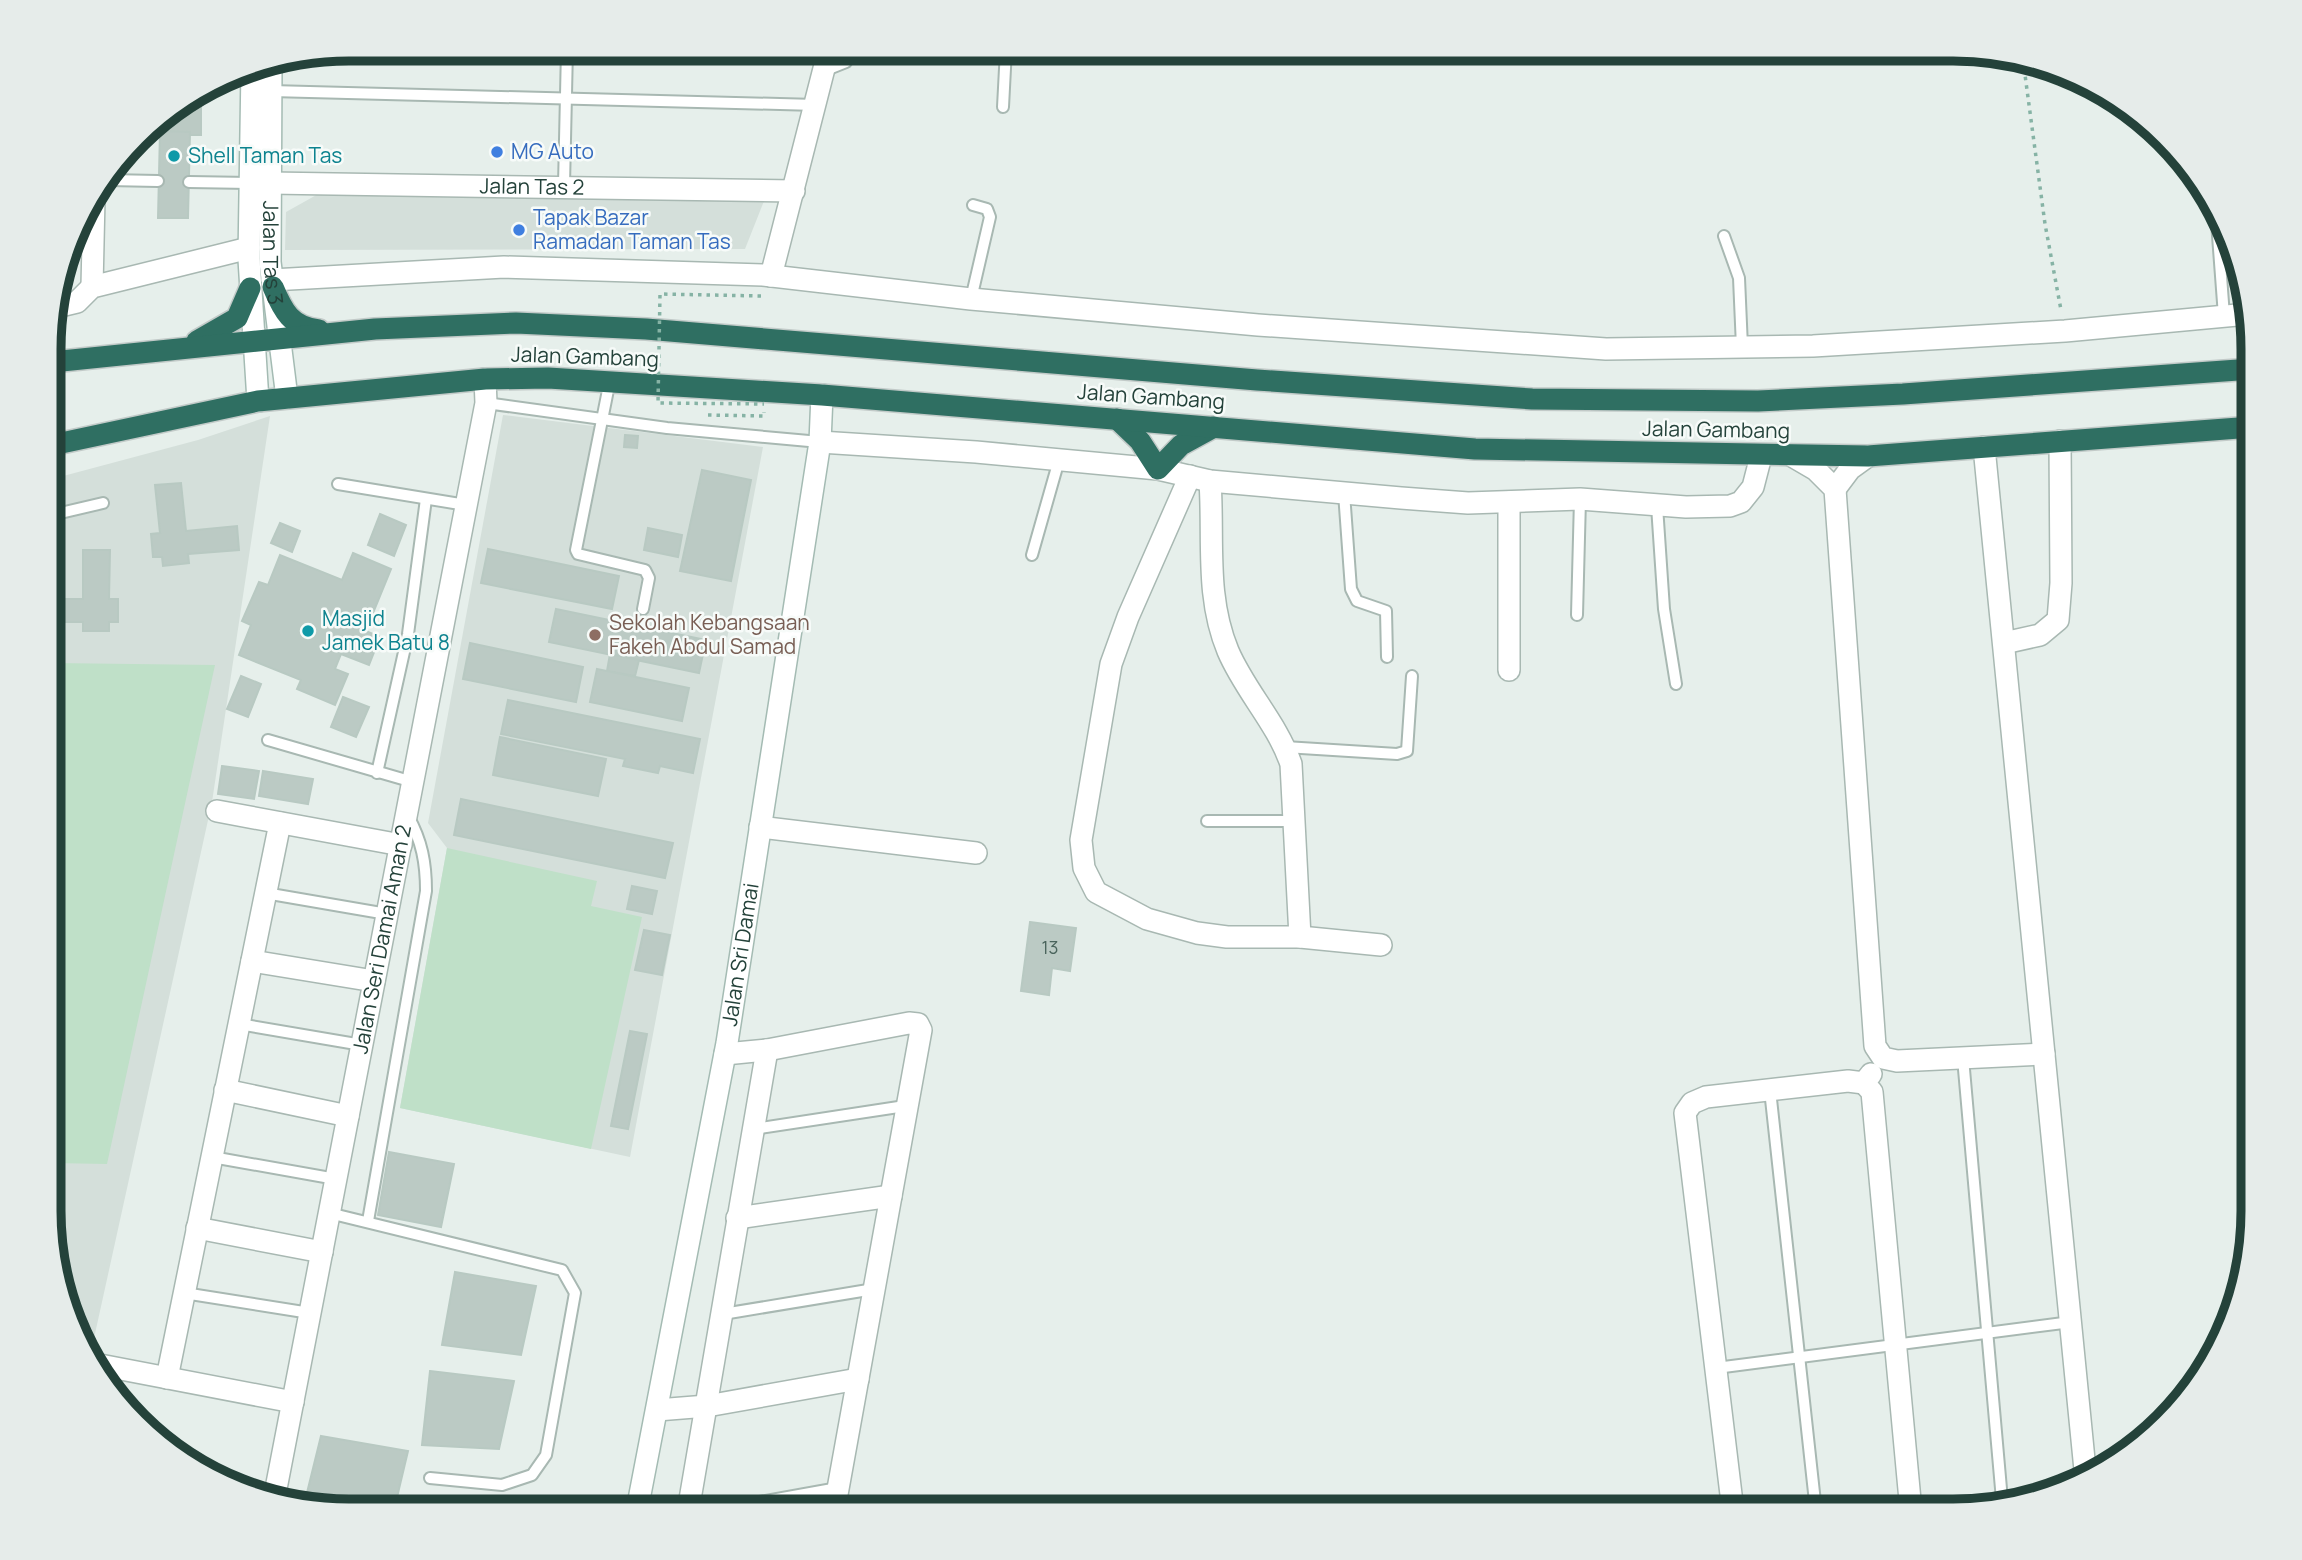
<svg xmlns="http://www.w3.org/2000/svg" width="2302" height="1560" font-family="Manrope,sans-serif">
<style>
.built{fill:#d4dfda}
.green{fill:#bfe0c8}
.building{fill:#bbcac4;stroke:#b8c9c2;stroke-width:2}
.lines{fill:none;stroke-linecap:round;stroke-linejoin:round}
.lane-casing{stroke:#a8b8b2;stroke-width:14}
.street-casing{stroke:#a8b8b2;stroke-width:24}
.secondary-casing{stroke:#a4bbb3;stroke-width:24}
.highway-casing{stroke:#c2cac8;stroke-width:24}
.path{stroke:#86b3a5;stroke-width:3.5;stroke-dasharray:3.5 5;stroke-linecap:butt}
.lane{stroke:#fff;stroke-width:10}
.street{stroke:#fff;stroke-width:21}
.secondary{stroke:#fff;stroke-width:21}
.highway{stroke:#2f6f62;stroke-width:21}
.path-bridge{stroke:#86b3a5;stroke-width:3.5;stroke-dasharray:3.5 5;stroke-linecap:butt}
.shop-dot{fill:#3f7fe0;stroke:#f7fbf9;stroke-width:2.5}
.culture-dot{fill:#0f9aa8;stroke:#f7fbf9;stroke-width:2.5}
.education-dot{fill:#8d6e63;stroke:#f7fbf9;stroke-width:2.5}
.labels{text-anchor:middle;stroke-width:5;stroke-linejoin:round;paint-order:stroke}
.number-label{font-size:18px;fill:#4a645c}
.shop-label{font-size:21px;fill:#366cbe;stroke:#f7fbf9;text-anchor:start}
.culture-label{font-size:21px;fill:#0d838f;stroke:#f7fbf9;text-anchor:start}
.street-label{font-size:21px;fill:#24423a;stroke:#f7fbf9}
.education-label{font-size:21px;fill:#785e54;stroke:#f7fbf9;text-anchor:start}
.rim{fill:none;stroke:#24423a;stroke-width:9}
</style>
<rect width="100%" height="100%" fill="#e6efeb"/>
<g class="built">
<path d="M320,193L560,196L764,201L745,249L285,250L286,212Z"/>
<path d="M503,415L763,447L630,1157L400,1108L447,848L428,823Z"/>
<path d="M270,416L212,802L89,1361L52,1250V479L198,440Z"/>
</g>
<g class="green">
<path d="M52,663L215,665L107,1164L52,1163Z"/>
<path d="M447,848L597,881L591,906L642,917L591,1149L400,1108Z"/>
</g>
<g class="building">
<path d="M201,92V135H161V121H180V113H172L173,110Z"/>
<path d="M160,131L190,132L188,218H158Z"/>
<path d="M625,435L638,436L637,448L624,447Z"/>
<path d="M702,470L751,480L731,581L680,571Z"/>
<path d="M181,483L186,531L237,526L239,550L188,554L189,563L163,566L162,557H153L151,534L160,533L155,485Z"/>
<path d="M380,514L406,525L394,556L368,545Z"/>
<path d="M280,523L300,531L292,552L271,543Z"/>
<path d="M648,528L682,535L678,557L644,550Z"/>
<path d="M488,549L619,576L612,609L481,583Z"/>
<path d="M83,550H110L109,599H118V622H109V631H83V622H52V599H83Z"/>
<path d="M353,553L391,569L371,618L358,613L352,625L380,637L369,665L341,654L335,669L348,674L335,705L297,689L301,680L239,655L251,625L242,621L259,582L268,585L280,555L342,580Z"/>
<path d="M556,609L706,640L699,673L549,642Z"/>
<path d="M470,643L583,667L576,702L463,679Z"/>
<path d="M610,654L639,660L635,676L607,671Z"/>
<path d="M597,669L689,688L682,721L590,702Z"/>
<path d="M241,676L261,684L248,717L227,709Z"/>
<path d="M343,697L369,707L356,737L331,727Z"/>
<path d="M508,700L700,739L693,773L660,766L658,773L623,766L625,759L501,734Z"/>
<path d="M500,737L606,759L598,796L493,775Z"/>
<path d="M222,766L259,771L254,799L218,794Z"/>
<path d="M263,771L313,779L308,804L259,796Z"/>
<path d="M461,799L673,843L665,878L454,835Z"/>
<path d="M632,886L657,891L652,914L627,909Z"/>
<path d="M1030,922L1076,928L1070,971L1052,968L1049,995L1021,991Z"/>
<path d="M644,930L670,935L662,975L635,970Z"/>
<path d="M630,1031L647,1034L628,1129L611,1126Z"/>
<path d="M389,1152L454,1164L441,1227L378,1215Z"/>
<path d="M455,1272L536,1286L521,1355L442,1345Z"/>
<path d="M430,1371L514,1381L499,1449L422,1445Z"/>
<path d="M321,1436L408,1451L394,1510H330L304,1505Z"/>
</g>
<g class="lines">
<defs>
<g id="lane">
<path d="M826,70L846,62L854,49"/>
<path d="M271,91L816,105"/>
<path d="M1003,107L1006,49"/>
<path d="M108,180L158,181"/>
<path d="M189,182L250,183"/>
<path d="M564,185L567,49"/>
<path d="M2216,209L2224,316"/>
<path d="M1724,236L1739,278L1742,347"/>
<path d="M971,299L990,217L987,209L973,205"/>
<path d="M610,380L576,550L578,554L645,570L649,578L643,609"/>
<path d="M486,403L667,428L820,442"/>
<path d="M338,484L466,505"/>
<path d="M1344,493L1351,589L1357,601L1386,611L1387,657"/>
<path d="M1657,506L1664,609L1676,684"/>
<path d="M52,515L103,503"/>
<path d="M1032,555L1059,460"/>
<path d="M1577,615L1580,499"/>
<path d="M268,740L413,782"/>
<path d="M1285,747L1397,754L1407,751L1412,676"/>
<path d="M377,773L408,634L426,499"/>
<path d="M1207,821H1294"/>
<path d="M265,893L387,914"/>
<path d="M239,1024L362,1045"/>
<path d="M1963,1058L2002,1500"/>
<path d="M1770,1090L1816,1511"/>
<path d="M754,1129L905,1106"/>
<path d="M212,1157L336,1179"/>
<path d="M329,1213L562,1270L575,1293L546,1455L532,1475L502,1485L430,1478"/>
<path d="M368,1221L426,891C426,863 422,841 408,816"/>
<path d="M184,1293L310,1313"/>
<path d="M723,1314L874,1289"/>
<path d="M1716,1368L2071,1322"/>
<path d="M709,1511L838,1488"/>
</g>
<g id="street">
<path id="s1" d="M270,183L794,191"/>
<path d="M771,276L829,49"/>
<path d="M272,280L504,267L763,275L971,299L1258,325L1606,349L1813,346L2065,331L2248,314"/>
<path d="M92,287L94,198"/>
<path d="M52,308L77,302L92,287L249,248"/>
<path d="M820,442L976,452L1158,469L1210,481L1401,498L1468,503L1580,499L1686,507L1730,506L1741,502L1753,487L1761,456"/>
<path d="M1984,447L2086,1480"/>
<path d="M1792,456L1816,470L1835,489L1875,1046L1883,1058L1897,1061L2044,1054"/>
<path d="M1190,476L1128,617L1111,664L1081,840L1084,868L1096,892L1147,919L1197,933L1227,937H1300L1381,945"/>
<path d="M1210,481C1214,539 1205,596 1228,651C1245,691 1277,723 1291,764L1300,937"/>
<path d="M1835,489L1850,469L1868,456"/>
<path d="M1509,502V670"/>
<path d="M2004,643L2040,635L2058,620L2061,583L2060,441"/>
<path d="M217,811L401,845"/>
<path d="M760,827L976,853"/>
<path d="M252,961L374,981"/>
<path d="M725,1054L767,1050L909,1023L918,1024L921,1030L834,1511"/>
<path d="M1871,1074L1864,1083L1872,1092L1911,1511"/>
<path d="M225,1090L348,1116"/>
<path d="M737,1218L891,1196"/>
<path d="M197,1228L322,1252"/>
<path d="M100,1365L293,1402"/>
<path d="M167,1378L280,823"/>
<path d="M657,1410L707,1406L858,1379"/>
<path id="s2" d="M274,1499L486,403L485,379"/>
<path d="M688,1511L767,1050"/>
<path d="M1733,1511L1685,1113L1692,1103L1706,1097L1848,1081L1864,1083"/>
</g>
<g id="secondary">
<path id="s3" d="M271,64L270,262L287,398"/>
<path d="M252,68L249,259L258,401"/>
<path id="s4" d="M637,1510L727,1043L820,442L822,395"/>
</g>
<g id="highway">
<path d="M273,287C283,311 291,327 319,330"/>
<path d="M197,341L237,318L250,288"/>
<path d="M52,362L375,329L516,323L646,329L1257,380L1532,399L1758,401L1903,394L2252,369"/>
<path d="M1117,419L1140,441L1158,469L1181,445L1214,427"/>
<path d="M52,445L258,401L485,379L548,378L822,395L1475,449L1868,456L2252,427"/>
</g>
</defs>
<use href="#lane" class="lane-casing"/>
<use href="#street" class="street-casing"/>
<use href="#secondary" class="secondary-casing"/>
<use href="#highway" class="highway-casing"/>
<g class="path">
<path d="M2023,60L2045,224L2061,310"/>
<path d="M708,415L764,416V412"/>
</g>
<use href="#lane" class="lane"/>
<use href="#street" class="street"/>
<use href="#secondary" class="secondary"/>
<use href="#highway" class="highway"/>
<path class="path-bridge" d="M761,296L660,294L658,403L764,404"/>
</g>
<g class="shop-dot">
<circle cx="497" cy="152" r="7"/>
<circle cx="519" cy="230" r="7"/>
</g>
<g class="culture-dot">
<circle cx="174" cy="156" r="7"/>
<circle cx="308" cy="631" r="7"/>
</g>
<circle class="education-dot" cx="595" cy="635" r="7"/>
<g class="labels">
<g class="number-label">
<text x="1050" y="954">13</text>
</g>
<g class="shop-label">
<text x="511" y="159">MG Auto</text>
<text x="533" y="225">Tapak Bazar<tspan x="533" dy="24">Ramadan Taman Tas</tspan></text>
</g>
<g class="culture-label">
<text x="188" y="163">Shell Taman Tas</text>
<text x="322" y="626">Masjid<tspan x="322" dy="24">Jamek Batu 8</tspan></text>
</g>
<g class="street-label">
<text dy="7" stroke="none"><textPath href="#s1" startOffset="262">Jalan Tas 2</textPath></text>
<text dy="7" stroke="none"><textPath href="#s3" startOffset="189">Jalan Tas 3</textPath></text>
<text transform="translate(585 357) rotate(2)" y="7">Jalan Gambang</text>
<text transform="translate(1151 397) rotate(4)" y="7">Jalan Gambang</text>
<text transform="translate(1716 430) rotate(1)" y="7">Jalan Gambang</text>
<text dy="7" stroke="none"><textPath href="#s2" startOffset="570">Jalan Seri Damai Aman 2</textPath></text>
<text dy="7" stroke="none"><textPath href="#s4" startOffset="565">Jalan Sri Damai</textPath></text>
</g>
<g class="education-label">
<text x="609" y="630">Sekolah Kebangsaan<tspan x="609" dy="24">Fakeh Abdul Samad</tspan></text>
</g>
</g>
<path d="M0 0H2302V1560H0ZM349 61H1953A288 288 0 0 1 2241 349V1211A288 288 0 0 1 1953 1499H349A288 288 0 0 1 61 1211V349A288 288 0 0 1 349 61Z" fill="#e6ecea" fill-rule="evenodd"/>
<path class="rim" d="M349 61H1953A288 288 0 0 1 2241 349V1211A288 288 0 0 1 1953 1499H349A288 288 0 0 1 61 1211V349A288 288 0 0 1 349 61Z"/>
</svg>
